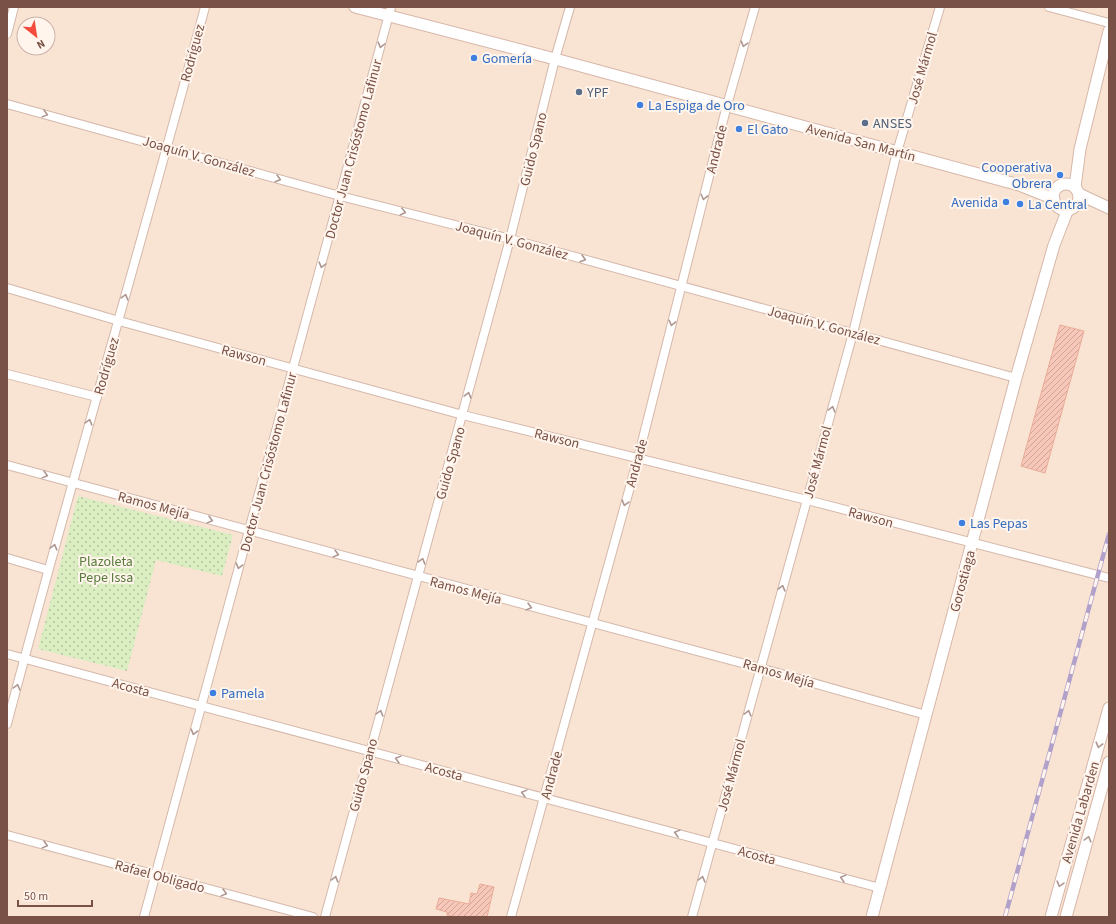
<svg xmlns="http://www.w3.org/2000/svg" width="1116" height="924" font-family="'Source Sans 3',sans-serif">
<style>
.residential{fill:#f9e4d4;fill-rule:evenodd}
.park{fill:url(#park-dots)}
.building{fill:url(#building-hatch);stroke:#ebab97}
.lines{fill:none;stroke-linecap:round;stroke-linejoin:round}
.street-casing{stroke:#d4b8ab;stroke-width:10}
.secondary-casing{stroke:#d7b6a8;stroke-width:13}
.street{stroke:#fff;stroke-width:8}
.secondary{stroke:#fff;stroke-width:11}
.rail-casing{stroke:#b1a1ca;stroke-width:4.5}
.rail{stroke:#fff5ec;stroke-width:3;stroke-dasharray:9;stroke-linecap:butt}
.oneway{stroke:#af9790}
.shop-dot{fill:#3f7fe0;stroke:#fff5ec;stroke-width:1.5}
.service-dot{fill:#5c6f8a;stroke:#fff5ec;stroke-width:1.5}
.labels{text-anchor:middle;stroke-width:4;stroke-linejoin:round;paint-order:stroke}
.street-label{font-size:14px;fill:#7a5146;stroke:#fff5ec}
.shop-label{font-size:14px;fill:#366cbe;stroke:#fff5ec;text-anchor:start}
.service-label{font-size:14px;fill:#4e5e75;stroke:#fff5ec;text-anchor:start}
.park-label{font-size:14px;fill:#577b3b;stroke:#fff5ec}
</style>
<defs>
<pattern id="park-dots" width="8" height="8" patternUnits="userSpaceOnUse"><rect width="8" height="8" fill="#daeec1"/><path d="M2 2h.1M6 6h.1" fill="none" stroke="#b6c39f" stroke-width="1.8" stroke-linecap="round"/></pattern>
<pattern id="building-hatch" width="6" height="6" patternUnits="userSpaceOnUse"><rect width="6" height="6" fill="#f7c8b9"/><path d="M-1 1l2-2M0 6l6-6M5 7l2-2" fill="none" stroke="#cda598"/></pattern>
</defs>
<rect width="100%" height="100%" fill="#fef0e4"/>
<path class="residential" d="M7,7H1109V917H7ZM24,24H48V48H24Z"/>
<path class="park" d="M78,496L233,535L222,576L156,560L127,671L38,649Z"/>
<g class="building">
<path d="M1060,325L1084,331L1045,473L1021,466Z"/>
<path d="M480,884L494,887L487,917H455L447,915V912L436,909L439,898L469,904L471,893L477,894Z"/>
</g>
<g class="lines">
<defs>
<g id="street">
<path d="M1049,7L1109,23"/>
<path d="M7,34L14,7"/>
<path d="M7,104L340,196L510,239L1016,378"/>
<path d="M7,288L119,321L463,415L807,500L1109,578"/>
<path d="M7,374L97,397"/>
<path d="M7,465L760,668L926,715"/>
<path d="M7,558L48,570"/>
<path d="M7,654L880,888"/>
<path d="M7,724C70,484 141,247 205,7"/>
<path d="M7,835L313,917"/>
<path d="M144,917L391,7"/>
<path d="M325,917L510,239L555,59L570,7"/>
<path d="M511,917L638,458L727,105L755,7"/>
<path d="M692,917L853,333L897,152L940,7"/>
</g>
<g id="secondary">
<path d="M355,7L555,59L1019,185L1054,199"/>
<circle cx="1066" cy="197" r="13"/>
<path d="M1075,187L1080,149L1109,31"/>
<path d="M1079,194L1109,208"/>
<path d="M872,917L1016,378L1054,245L1068,209"/>
<path d="M1051,917L1109,708"/>
<path d="M1066,917L1109,762"/>
</g>
</defs>
<use href="#street" class="street-casing"/>
<use href="#secondary" class="secondary-casing"/>
<use href="#street" class="street"/>
<use href="#secondary" class="secondary"/>
<defs>
<path id="rail" d="M1005,917L1109,534"/>
</defs>
<use href="#rail" class="rail-casing"/>
<use href="#rail" class="rail"/>
</g>
<defs><path id="oneway-chevron" d="M-2-3.5L2.5 0L-2 3.5" fill="none" stroke-width="1.6" stroke-linecap="round" stroke-linejoin="round"/></defs>
<g class="oneway">
<use href="#oneway-chevron" transform="translate(744 44) rotate(106)"/>
<use href="#oneway-chevron" transform="translate(381 45) rotate(105)"/>
<use href="#oneway-chevron" transform="translate(45 114) rotate(15)"/>
<use href="#oneway-chevron" transform="translate(278 179) rotate(16)"/>
<use href="#oneway-chevron" transform="translate(704 197) rotate(104)"/>
<use href="#oneway-chevron" transform="translate(403 212) rotate(14)"/>
<use href="#oneway-chevron" transform="translate(583 259) rotate(16)"/>
<use href="#oneway-chevron" transform="translate(322 265) rotate(105)"/>
<use href="#oneway-chevron" transform="translate(125 297) rotate(-74)"/>
<use href="#oneway-chevron" transform="translate(672 323) rotate(104)"/>
<use href="#oneway-chevron" transform="translate(468 395) rotate(-75)"/>
<use href="#oneway-chevron" transform="translate(832 409) rotate(-75)"/>
<use href="#oneway-chevron" transform="translate(89 422) rotate(-74)"/>
<use href="#oneway-chevron" transform="translate(45 475) rotate(15)"/>
<use href="#oneway-chevron" transform="translate(625 503) rotate(106)"/>
<use href="#oneway-chevron" transform="translate(210 520) rotate(15)"/>
<use href="#oneway-chevron" transform="translate(54 547) rotate(-75)"/>
<use href="#oneway-chevron" transform="translate(336 554) rotate(15)"/>
<use href="#oneway-chevron" transform="translate(422 561) rotate(-74)"/>
<use href="#oneway-chevron" transform="translate(239 566) rotate(105)"/>
<use href="#oneway-chevron" transform="translate(782 588) rotate(-75)"/>
<use href="#oneway-chevron" transform="translate(529 607) rotate(15)"/>
<use href="#oneway-chevron" transform="translate(17 687) rotate(-75)"/>
<use href="#oneway-chevron" transform="translate(380 713) rotate(-74)"/>
<use href="#oneway-chevron" transform="translate(748 713) rotate(-75)"/>
<use href="#oneway-chevron" transform="translate(194 732) rotate(105)"/>
<use href="#oneway-chevron" transform="translate(1099 745) rotate(105)"/>
<use href="#oneway-chevron" transform="translate(398 759) rotate(-165)"/>
<use href="#oneway-chevron" transform="translate(524 793) rotate(-165)"/>
<use href="#oneway-chevron" transform="translate(677 833) rotate(-165)"/>
<use href="#oneway-chevron" transform="translate(1088 839) rotate(-75)"/>
<use href="#oneway-chevron" transform="translate(45 845) rotate(15)"/>
<use href="#oneway-chevron" transform="translate(843 878) rotate(-165)"/>
<use href="#oneway-chevron" transform="translate(335 879) rotate(-75)"/>
<use href="#oneway-chevron" transform="translate(702 879) rotate(-75)"/>
<use href="#oneway-chevron" transform="translate(1060 884) rotate(106)"/>
<use href="#oneway-chevron" transform="translate(224 893) rotate(15)"/>
</g>
<g class="shop-dot">
<circle cx="474" cy="58" r="4"/>
<circle cx="640" cy="105" r="4"/>
<circle cx="739" cy="129" r="4"/>
<circle cx="1060" cy="175" r="4"/>
<circle cx="1006" cy="202" r="4"/>
<circle cx="1020" cy="204" r="4"/>
<circle cx="962" cy="523" r="4"/>
<circle cx="213" cy="693" r="4"/>
</g>
<g class="service-dot">
<circle cx="579" cy="92" r="4"/>
<circle cx="865" cy="123" r="4"/>
</g>
<g class="labels">
<g class="street-label">
<text transform="translate(192 53) rotate(-75)" y="5">Rodríguez</text>
<text transform="translate(922 68) rotate(-74)" y="5">José Mármol</text>
<text transform="translate(861 142) rotate(15)" y="5">Avenida San Martín</text>
<text transform="translate(353 149) rotate(-75)" y="5">Doctor Juan Crisóstomo Lafinur</text>
<text transform="translate(533 149) rotate(-76)" y="5">Guido Spano</text>
<text transform="translate(716 149) rotate(-76)" y="5">Andrade</text>
<text transform="translate(199 156) rotate(16)" y="5">Joaquín V. González</text>
<text transform="translate(512 240) rotate(15)" y="5">Joaquín V. González</text>
<text transform="translate(824 325) rotate(15)" y="5">Joaquín V. González</text>
<text transform="translate(244 355) rotate(15)" y="5">Rawson</text>
<text transform="translate(106 366) rotate(-74)" y="5">Rodríguez</text>
<text transform="translate(557 438) rotate(14)" y="5">Rawson</text>
<text transform="translate(268 462) rotate(-75)" y="5">Doctor Juan Crisóstomo Lafinur</text>
<text transform="translate(817 462) rotate(-75)" y="5">José Mármol</text>
<text transform="translate(450 463) rotate(-74)" y="5">Guido Spano</text>
<text transform="translate(636 463) rotate(-75)" y="5">Andrade</text>
<text transform="translate(154 505) rotate(15)" y="5">Ramos Mejía</text>
<text transform="translate(871 517) rotate(15)" y="5">Rawson</text>
<text transform="translate(962 581) rotate(-75)" y="5">Gorostiaga</text>
<text transform="translate(466 590) rotate(15)" y="5">Ramos Mejía</text>
<text transform="translate(779 673) rotate(16)" y="5">Ramos Mejía</text>
<text transform="translate(131 687) rotate(15)" y="5">Acosta</text>
<text transform="translate(444 771) rotate(15)" y="5">Acosta</text>
<text transform="translate(363 775) rotate(-75)" y="5">Guido Spano</text>
<text transform="translate(551 775) rotate(-75)" y="5">Andrade</text>
<text transform="translate(731 775) rotate(-75)" y="5">José Mármol</text>
<text transform="translate(1080 812) rotate(-74)" y="5">Avenida Labarden</text>
<text transform="translate(757 855) rotate(15)" y="5">Acosta</text>
<text transform="translate(160 876) rotate(15)" y="5">Rafael Obligado</text>
</g>
<g class="shop-label">
<text x="482" y="63">Gomería</text>
<text x="648" y="110">La Espiga de Oro</text>
<text x="747" y="134">El Gato</text>
<text x="1052" y="172" text-anchor="end">Cooperativa<tspan x="1052" dy="16">Obrera</tspan></text>
<text x="998" y="207" text-anchor="end">Avenida</text>
<text x="1028" y="209">La Central</text>
<text x="970" y="528">Las Pepas</text>
<text x="221" y="698">Pamela</text>
</g>
<g class="service-label">
<text x="587" y="97">YPF</text>
<text x="873" y="128">ANSES</text>
</g>
<g class="park-label">
<text x="106" y="566">Plazoleta<tspan x="106" dy="16">Pepe Issa</tspan></text>
</g>
</g>
<rect width="1116" height="924" fill="none" stroke="#7a5146" stroke-width="16"/>
<g transform="translate(36 36) rotate(150)"><circle r="19" fill="#fff5ec" stroke="#cab3aa"/>
<path d="M0-3L7 15L0 10L-7 15Z" fill="#f44b3d"/>
<text y="-6" font-size="11" font-weight="bold" text-anchor="middle" fill="#7a5146">N</text>
</g>
<path d="M18 900v6h74v-6" fill="none" stroke="#7a5146" stroke-width="2"/>
<text x="24" y="900" font-size="12" fill="#7a5146" stroke="#fff5ec" stroke-width="3" paint-order="stroke">50 m</text>
</svg>
